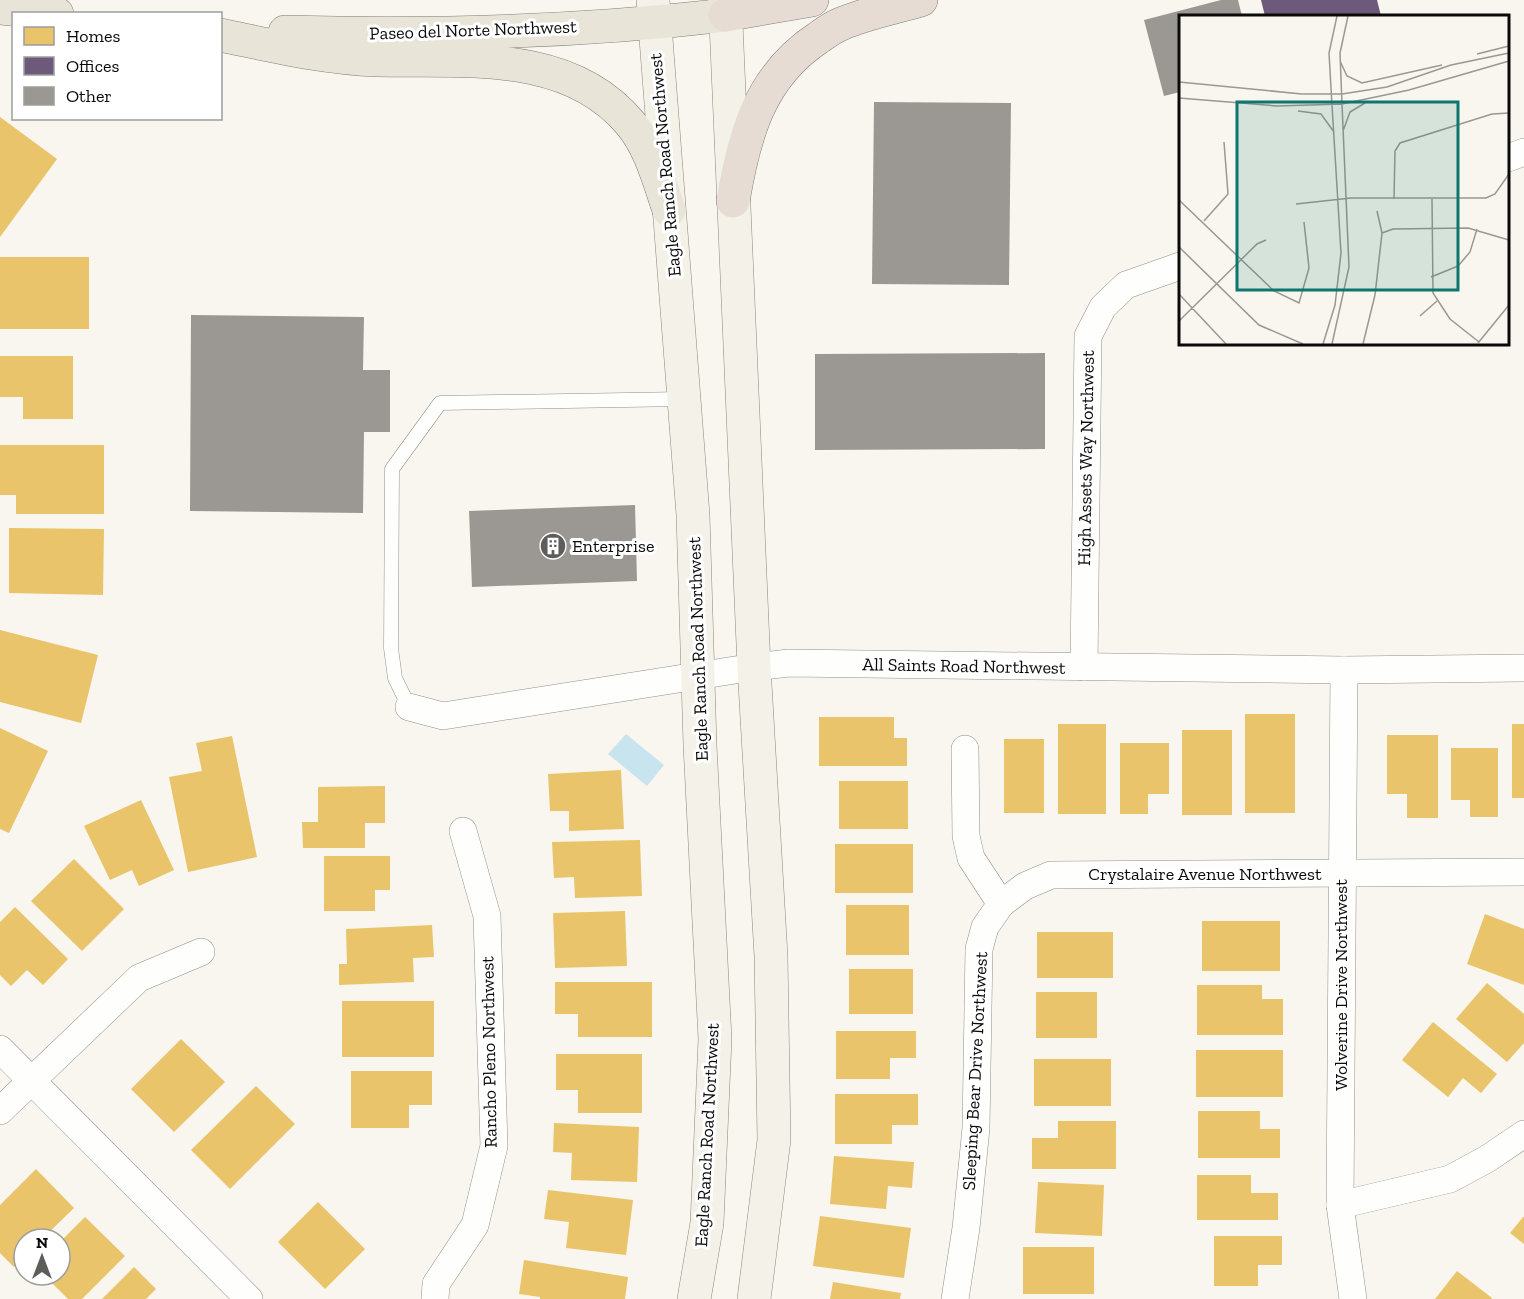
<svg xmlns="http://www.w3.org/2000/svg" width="1524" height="1299" font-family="'Zilla Slab',serif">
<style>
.water{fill:#c8e4ef}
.homes{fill:#e9c46a}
.offices{fill:#6d597a}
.building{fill:#9b9894}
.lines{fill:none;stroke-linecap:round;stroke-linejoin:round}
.lane-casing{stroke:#91908d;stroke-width:15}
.street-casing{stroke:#91908d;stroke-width:28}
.secondary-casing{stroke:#888783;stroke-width:34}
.primary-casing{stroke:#7e7e7a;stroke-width:34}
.highway-casing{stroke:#7e7e7a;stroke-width:34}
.lane{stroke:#fefefc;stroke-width:14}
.street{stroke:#fefefc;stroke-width:27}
.secondary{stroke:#f3f1e8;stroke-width:33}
.primary{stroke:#e9e4d8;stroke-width:33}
.highway{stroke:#e6dcd4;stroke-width:33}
.labels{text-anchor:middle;stroke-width:6;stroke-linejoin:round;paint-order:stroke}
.street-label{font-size:18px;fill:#0a0a0a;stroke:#fff}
.poi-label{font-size:18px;fill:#0a0a0a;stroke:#fff;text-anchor:start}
.inset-road{fill:none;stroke:#999893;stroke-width:1.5}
.view{fill:#0f766e;fill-opacity:0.15;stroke:#0f766e;stroke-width:3}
.inset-edge{fill:none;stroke:#0a0a0a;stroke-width:3}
</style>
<rect width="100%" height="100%" fill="#f8f6ee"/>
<path class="water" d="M626,734L664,765L647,786L608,754Z"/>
<g class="homes">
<path d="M0,117L57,159L0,237Z"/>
<rect x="0" y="257" width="89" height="72"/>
<path d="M0,356H73V419H23V397H0Z"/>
<path d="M0,445H104V514H16V495H0Z"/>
<path d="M9,528L104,529L103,595L9,593Z"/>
<path d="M0,630L98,655L81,723L0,702Z"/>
<rect x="1245" y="714" width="50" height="99"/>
<path d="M819,717H894V738H907V766H819Z"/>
<rect x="1058" y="724" width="48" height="90"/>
<rect x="1512" y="724" width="12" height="74"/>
<path d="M0,728L48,751L9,833L0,829Z"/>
<rect x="1182" y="730" width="50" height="85"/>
<path d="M1387,735H1438V818H1407V794H1387Z"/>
<path d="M232,736L257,857L188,872L169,777L202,771L196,743Z"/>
<rect x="1004" y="739" width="40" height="74"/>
<path d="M1120,743H1169V794H1148V814H1120Z"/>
<path d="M1451,748H1498V817H1470V800H1451Z"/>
<path d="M621,770L624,829L569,831V811H550L548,774Z"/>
<rect x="839" y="781" width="69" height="48"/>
<path d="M385,786V823H365V848H303L302,822H318V787Z"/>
<path d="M141,800L174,870L139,886L132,870L110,880L84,826Z"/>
<path d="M640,840L642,896L575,898L574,877L554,878L552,842Z"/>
<rect x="835" y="844" width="78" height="49"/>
<path d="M324,856H390V890H375V911H324Z"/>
<path d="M74,859L124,909L82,951L31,901Z"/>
<rect x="846" y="905" width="63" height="50"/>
<path d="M15,907L68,959L43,985L27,970L11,986L0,975V922Z"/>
<path d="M625,911L627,966L555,968L553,913Z"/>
<path d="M1485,914L1524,929V985L1467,964Z"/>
<rect x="1202" y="921" width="78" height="50"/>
<path d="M432,925L434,957L413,958L414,982L339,985V964H347L346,929Z"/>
<rect x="1037" y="932" width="76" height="46"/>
<rect x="849" y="969" width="64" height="45"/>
<path d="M555,982H652V1037H578V1014H555Z"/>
<path d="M1487,983L1524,1014V1043L1507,1062L1456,1019Z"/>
<path d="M1197,985H1262V999H1283V1035H1197Z"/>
<rect x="1036" y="992" width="61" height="46"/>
<rect x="342" y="1001" width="92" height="56"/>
<path d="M1433,1022L1497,1074L1481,1093L1463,1078L1448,1097L1402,1060Z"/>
<path d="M836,1031H916V1058H890V1079H836Z"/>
<path d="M181,1039L225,1082L174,1132L131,1089Z"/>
<rect x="1196" y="1050" width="87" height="47"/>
<path d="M556,1054H642V1113H578V1090H556Z"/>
<rect x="1034" y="1059" width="77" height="47"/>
<path d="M351,1071H432V1105H409V1128H351Z"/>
<path d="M256,1086L295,1124L230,1189L191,1150Z"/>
<path d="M835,1094H918V1125H892V1144H835Z"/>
<path d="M1198,1111H1260V1129H1280V1158H1198Z"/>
<path d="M1058,1121H1116V1169H1032V1138H1058Z"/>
<path d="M554,1123L639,1127L637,1182L571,1180L572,1153L553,1152Z"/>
<path d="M834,1156L914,1162L912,1188L888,1186L886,1209L830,1204Z"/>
<path d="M36,1169L74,1208L42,1239H24V1257L14,1267L0,1253V1205Z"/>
<path d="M1197,1175H1251V1193H1278V1220H1197Z"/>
<path d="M1038,1182L1104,1185L1102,1236L1035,1233Z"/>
<path d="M548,1190L633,1200L626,1255L566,1248L569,1222L544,1219Z"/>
<path d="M318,1202L365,1249L325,1289L278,1242Z"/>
<path d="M820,1216L911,1228L904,1278L813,1266Z"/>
<path d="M1524,1216V1244L1510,1233Z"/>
<path d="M85,1217L125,1256L82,1299H68L44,1275H60V1242Z"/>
<path d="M1214,1236H1282V1265H1258V1286H1214Z"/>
<rect x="1023" y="1247" width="71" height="47"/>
<path d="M524,1260L628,1277L625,1299H540V1297L519,1294Z"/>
<path d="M134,1267L156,1289L146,1299H102Z"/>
<path d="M1457,1271L1492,1298L1491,1299H1435Z"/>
<path d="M833,1282L901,1293L900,1299H830Z"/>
</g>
<path class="offices" d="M1261,0H1377L1381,16H1265Z"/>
<g class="building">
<path d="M1221,0H1238L1242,16H1180V92L1164,96L1144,20Z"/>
<path d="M874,102L1011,103L1009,285L872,284Z"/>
<path d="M191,315L364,317L363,370H390V432H364L363,513L190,511Z"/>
<path d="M1045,353V449L815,450V354Z"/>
<path d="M635,505L637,581L472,587L469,511Z"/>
</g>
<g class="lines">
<defs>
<path id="lane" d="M409,707L395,678L391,648L392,469L440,403L684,399"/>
<g id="street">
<path d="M1508,158L1524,152"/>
<path d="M1084,667L1088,336L1103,307L1126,285L1180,266"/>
<path d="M1344,670L1340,1205L1353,1299"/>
<path d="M409,707L443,716L754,667L789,663L1344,670L1524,668"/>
<path d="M1001,904L1025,886L1051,875L1524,872"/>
<path d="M0,1049L249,1299"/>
<path d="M0,1111L139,978L201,952"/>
<path d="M1340,1205L1450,1179L1487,1159L1524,1134"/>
<path d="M435,1299L436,1284L475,1225L494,1146L487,916L463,831"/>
<path d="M955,1299L966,1228L976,1128L979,949L985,927L1001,904L971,858L966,836L965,749"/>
</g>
<g id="secondary">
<path d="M653,0L693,515L700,745L715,1039L707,1223L694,1299"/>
<path d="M725,0L754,667L771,956L774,1140L754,1299"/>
</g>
<g id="primary">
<path d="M0,8L57,14"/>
<path d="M285,32C432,36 580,32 725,15"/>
<path d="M220,35C274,46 323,58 378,60C464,62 568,49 630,123C650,146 659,181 669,210"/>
</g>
<g id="highway">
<path d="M725,15L812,0"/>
<path d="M733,201C744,136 759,77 818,38C825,33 833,27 841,24C867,13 894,8 921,0"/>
</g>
</defs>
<use href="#lane" class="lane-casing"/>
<use href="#street" class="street-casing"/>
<use href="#secondary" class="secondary-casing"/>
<use href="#primary" class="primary-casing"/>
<use href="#highway" class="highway-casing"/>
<use href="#lane" class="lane"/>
<use href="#street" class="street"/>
<use href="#secondary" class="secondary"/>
<use href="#primary" class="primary"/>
<use href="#highway" class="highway"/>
</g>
<defs>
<symbol id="building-disc" viewBox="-11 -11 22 22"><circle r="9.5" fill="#5d5d5a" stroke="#fff"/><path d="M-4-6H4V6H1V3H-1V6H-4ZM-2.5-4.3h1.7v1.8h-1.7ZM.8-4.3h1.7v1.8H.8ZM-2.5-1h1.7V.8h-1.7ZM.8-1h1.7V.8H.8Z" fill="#fff"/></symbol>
</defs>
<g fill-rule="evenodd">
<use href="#building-disc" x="538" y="531" width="30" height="30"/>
</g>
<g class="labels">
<g class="street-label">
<text transform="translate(473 30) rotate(-2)" y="6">Paseo del Norte Northwest</text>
<text transform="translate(665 165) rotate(-95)" y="6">Eagle Ranch Road Northwest</text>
<text transform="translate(1086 458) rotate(-89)" y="6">High Assets Way Northwest</text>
<text transform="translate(698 649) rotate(-92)" y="6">Eagle Ranch Road Northwest</text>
<text transform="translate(964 666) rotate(1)" y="6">All Saints Road Northwest</text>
<text x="1205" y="880">Crystalaire Avenue Northwest</text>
<text transform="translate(1341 985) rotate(-90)" y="6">Wolverine Drive Northwest</text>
<text transform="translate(489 1052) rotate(-91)" y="6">Rancho Pleno Northwest</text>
<text transform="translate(975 1071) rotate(-87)" y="6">Sleeping Bear Drive Northwest</text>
<text transform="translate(707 1135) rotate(-87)" y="6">Eagle Ranch Road Northwest</text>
</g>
<g class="poi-label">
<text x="572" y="552">Enterprise</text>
</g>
</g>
<g transform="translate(1179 15)">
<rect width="330" height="330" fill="#f8f6ee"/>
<path class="inset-road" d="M298,39L330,31M161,46L168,61L183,68L263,50M0,67L123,79H163M163,79L208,72L272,50L330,38M0,83L98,91L163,89L161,38L169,1M163,89L230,75L330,46M153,90L150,38L158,1M119,96L142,99L155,117M164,116L171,97L186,88M215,184L216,136L221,128L313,99L330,98M253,184L254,278L271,304L300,327M0,185L95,276L120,288L130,253L125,207M117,189L172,183H307L316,179L330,159M25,206L49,179L45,127M203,218L214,214L289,213L330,225M0,232L80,310L124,329M252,262L279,251L291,237L298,214M0,279L47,329M241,301L258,286M0,306L78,229L87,225M299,328L330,290M144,329L156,290L162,238L153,90M153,329L170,252L163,89M184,329L196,280L203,218L198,196"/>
<path class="view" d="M58,87H279V275H58Z"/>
<rect width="330" height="330" class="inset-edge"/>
</g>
<rect x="12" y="12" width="210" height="108" fill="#ffffff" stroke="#9d9d9d" stroke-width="1.5"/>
<rect x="24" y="27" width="30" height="18" fill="#e9c46a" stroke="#9d9d9d" stroke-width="1.5"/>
<text x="66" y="42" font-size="18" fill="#0a0a0a">Homes</text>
<rect x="24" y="57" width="30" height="18" fill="#6d597a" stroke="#9d9d9d" stroke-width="1.5"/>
<text x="66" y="72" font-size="18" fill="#0a0a0a">Offices</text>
<rect x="24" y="87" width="30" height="18" fill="#9b9894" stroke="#9d9d9d" stroke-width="1.5"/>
<text x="66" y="102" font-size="18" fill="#0a0a0a">Other</text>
<g transform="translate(42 1257)"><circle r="28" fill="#ffffff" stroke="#9d9d9d" stroke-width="1.5"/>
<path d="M0-4.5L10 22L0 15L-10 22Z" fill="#5d5d5a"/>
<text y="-9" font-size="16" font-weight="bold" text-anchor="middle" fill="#0a0a0a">N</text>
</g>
</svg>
